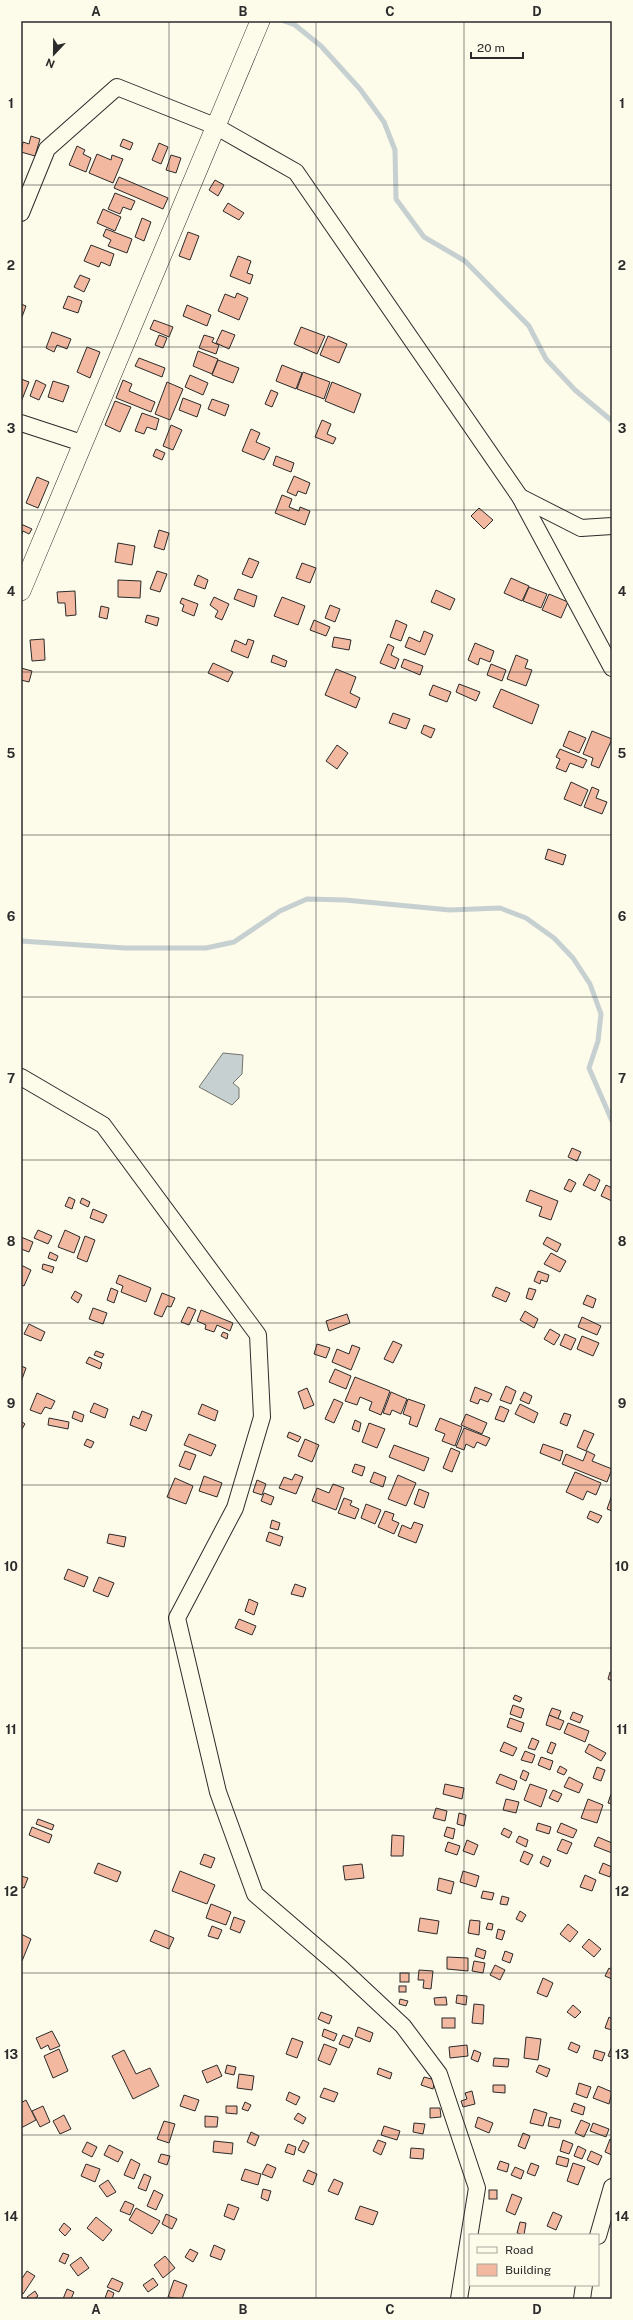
<svg xmlns="http://www.w3.org/2000/svg" width="633" height="2320" font-family="'Public Sans',sans-serif">
<style>
.water{fill:#c7d0d0;stroke:#74746e}
.lines{fill:none;stroke-linecap:round;stroke-linejoin:round}
.stream{stroke:#c7d0d0;stroke-width:5}
.building{fill:#f2b8a0;stroke:#2b2b2b}
.minor-casing{stroke:#2b2b2b;stroke-width:18}
.tertiary-casing{stroke:#2b2b2b;stroke-width:20}
.minor{stroke:#fdfbea;stroke-width:16}
.tertiary{stroke:#fdfbea;stroke-width:19}
.grid{fill:none;stroke:#2b2b2b;stroke-width:1;stroke-opacity:0.55}
.neatline{fill:none;stroke:#2b2b2b;stroke-width:1.5}
.grid-label{font-size:13px;text-anchor:middle;font-weight:bold;fill:#2b2b2b}
</style>
<rect width="100%" height="100%" fill="#fdfbea"/>
<path class="water" d="M223,1053L243,1055L242,1074L233,1083L239,1088V1098L232,1105L199,1087Z"/>
<g class="lines">
<g class="stream">
<path d="M284,21L295,25L321,46L360,89L384,122L395,150L396,199L424,237L465,261L529,326L546,359L575,390L612,421"/>
<path d="M21,941L125,948H206L234,942L280,911L307,899L345,900L450,910L500,908L526,918L554,938L573,958L590,984L601,1014L598,1041L589,1068L612,1121"/>
</g>
</g>
<g class="building">
<path d="M31,136L40,139L35,156L21,152L23,142L29,144Z"/>
<path d="M123,139L133,143L130,150L120,146Z"/>
<path d="M159,143L168,147L161,164L152,160Z"/>
<path d="M77,146L85,150L83,154L91,158L86,172L69,165Z"/>
<path d="M97,154L111,160L112,155L123,159L113,183L89,173Z"/>
<path d="M171,155L181,158L176,173L166,170Z"/>
<path d="M119,177L168,198L163,209L114,188Z"/>
<path d="M215,180L224,185L218,196L209,190Z"/>
<path d="M115,193L135,201L131,210L123,207L120,214L108,209Z"/>
<path d="M228,203L244,213L239,220L223,211Z"/>
<path d="M103,209L121,217L115,231L97,223Z"/>
<path d="M142,218L151,222L144,241L135,237Z"/>
<path d="M106,229L132,239L127,253L108,246L111,240L103,236Z"/>
<path d="M188,232L199,236L190,260L179,256Z"/>
<path d="M91,245L114,254L110,266L101,262L99,267L84,261Z"/>
<path d="M238,256L251,261L247,273L253,275L250,284L230,276Z"/>
<path d="M80,275L90,279L84,292L74,287Z"/>
<path d="M237,293L248,298L239,320L218,311L225,294L235,298Z"/>
<path d="M68,296L82,301L78,313L63,308Z"/>
<path d="M21,304L26,306L22,317H21Z"/>
<path d="M187,305L211,315L207,326L183,316Z"/>
<path d="M154,320L173,327L169,337L150,329Z"/>
<path d="M301,327L325,336L317,354L294,344Z"/>
<path d="M222,330L235,335L229,349L216,343Z"/>
<path d="M52,332L71,339L67,349L57,345L54,352L46,348Z"/>
<path d="M159,335L167,338L163,348L155,345Z"/>
<path d="M204,335L214,338L212,342L219,345L216,354L199,348Z"/>
<path d="M328,336L347,344L339,363L320,355Z"/>
<path d="M87,347L100,352L90,378L77,372Z"/>
<path d="M198,351L218,359L212,374L193,366Z"/>
<path d="M139,358L165,368L162,377L135,366Z"/>
<path d="M218,360L239,368L233,383L212,375Z"/>
<path d="M282,365L302,373L296,389L276,381Z"/>
<path d="M303,372L330,382L324,399L297,389Z"/>
<path d="M190,375L208,383L203,395L185,387Z"/>
<path d="M21,379L29,382L21,402Z"/>
<path d="M36,380L46,385L39,400L30,396Z"/>
<path d="M123,380L132,384L129,391L155,402L151,412L116,398Z"/>
<path d="M53,381L69,386L63,402L48,397Z"/>
<path d="M167,382L183,389L170,420L155,414Z"/>
<path d="M332,382L361,394L354,413L325,401Z"/>
<path d="M271,390L278,393L272,407L265,404Z"/>
<path d="M183,398L201,405L197,417L179,410Z"/>
<path d="M212,399L229,405L225,416L208,409Z"/>
<path d="M115,401L131,407L120,432L105,425Z"/>
<path d="M142,413L159,419L156,430L147,427L144,434L135,431Z"/>
<path d="M322,420L331,424L327,434L336,438L333,444L315,437Z"/>
<path d="M171,425L182,430L173,450L163,446Z"/>
<path d="M251,429L260,433L256,442L270,448L264,460L242,451Z"/>
<path d="M156,449L165,453L162,460L153,456Z"/>
<path d="M276,456L294,463L291,472L273,465Z"/>
<path d="M294,476L310,483L306,494L298,491L296,496L287,492Z"/>
<path d="M37,477L49,482L38,508L26,503Z"/>
<path d="M282,495L292,499L289,507L299,511L300,507L310,511L305,525L275,513Z"/>
<path d="M479,508L493,520L484,529L471,516Z"/>
<path d="M21,524L32,529L29,534L23,531L21,536Z"/>
<path d="M159,530L169,533L164,550L154,547Z"/>
<path d="M118,543L135,546L132,565L115,562Z"/>
<path d="M249,558L259,562L252,578L242,574Z"/>
<path d="M302,563L316,568L310,583L296,578Z"/>
<path d="M157,571L167,574L160,592L150,589Z"/>
<path d="M198,575L208,580L205,589L194,585Z"/>
<path d="M511,578L529,586L522,601L504,593Z"/>
<path d="M118,580L141,581L140,598L118,597Z"/>
<path d="M529,587L547,594L541,608L523,601Z"/>
<path d="M238,589L257,596L254,607L234,599Z"/>
<path d="M436,590L455,599L450,610L431,602Z"/>
<path d="M75,591L76,615L66,616L65,603H58L57,592Z"/>
<path d="M549,594L568,602L561,618L542,610Z"/>
<path d="M214,597L229,604L222,620L215,617L218,611L210,605Z"/>
<path d="M282,597L305,606L298,625L274,616Z"/>
<path d="M182,598L198,604L194,616L182,611L184,605L180,603Z"/>
<path d="M330,605L340,609L335,622L325,618Z"/>
<path d="M101,606L109,608L107,619L99,617Z"/>
<path d="M147,615L159,618L157,626L145,622Z"/>
<path d="M314,620L330,627L326,636L310,630Z"/>
<path d="M396,620L407,625L401,641L390,637Z"/>
<path d="M424,631L433,635L425,655L405,647L409,637L420,642Z"/>
<path d="M334,637L351,640L349,650L332,647Z"/>
<path d="M44,639L45,660L32,661L30,640Z"/>
<path d="M248,639L254,641L248,658L231,651L235,640L246,645Z"/>
<path d="M475,643L494,651L490,662L480,658L478,665L468,660Z"/>
<path d="M388,644L394,647L391,655L399,659L395,669L380,663Z"/>
<path d="M273,655L287,661L285,667L271,662Z"/>
<path d="M516,655L528,660L525,668L532,670L526,686L507,679Z"/>
<path d="M404,659L423,666L420,675L401,667Z"/>
<path d="M213,663L233,672L228,682L208,673Z"/>
<path d="M491,664L506,670L502,681L487,675Z"/>
<path d="M21,668L32,671L29,682L21,680Z"/>
<path d="M336,669L356,677L350,693L360,698L356,708L325,695Z"/>
<path d="M459,684L480,692L476,701L456,692Z"/>
<path d="M433,685L451,692L447,702L429,695Z"/>
<path d="M501,689L539,705L532,724L493,707Z"/>
<path d="M393,713L410,719L406,729L389,723Z"/>
<path d="M424,725L435,729L431,738L421,733Z"/>
<path d="M569,731L586,738L579,753L563,746Z"/>
<path d="M592,731L612,739L599,768L591,765L593,758L583,754Z"/>
<path d="M337,745L348,753L337,769L326,761Z"/>
<path d="M560,749L587,760L583,768L570,763L566,772L556,768L560,759L556,757Z"/>
<path d="M571,782L588,790L581,806L564,799Z"/>
<path d="M592,787L599,790L596,798L607,802L602,814L584,807Z"/>
<path d="M548,849L566,855L563,865L545,859Z"/>
<path d="M572,1148L581,1152L577,1161L568,1157Z"/>
<path d="M589,1174L600,1180L595,1191L583,1185Z"/>
<path d="M569,1179L576,1183L571,1192L564,1189Z"/>
<path d="M606,1185L612,1188V1201L601,1196Z"/>
<path d="M530,1190L558,1201L551,1220L539,1216L542,1207L526,1201Z"/>
<path d="M69,1197L75,1200L72,1209L65,1206Z"/>
<path d="M82,1198L90,1202L88,1207L80,1203Z"/>
<path d="M93,1209L107,1215L103,1223L90,1218Z"/>
<path d="M38,1230L52,1236L48,1244L34,1238Z"/>
<path d="M65,1230L80,1237L74,1253L58,1247Z"/>
<path d="M85,1236L95,1240L87,1262L77,1258Z"/>
<path d="M21,1237L33,1242L29,1252L21,1249Z"/>
<path d="M547,1237L561,1244L557,1252L543,1244Z"/>
<path d="M50,1252L58,1256L56,1261L48,1258Z"/>
<path d="M551,1253L566,1261L560,1272L544,1264Z"/>
<path d="M43,1264L54,1267L52,1273L42,1269Z"/>
<path d="M21,1265L31,1270L24,1286L21,1285Z"/>
<path d="M538,1271L549,1275L547,1282L541,1280L540,1284L534,1281Z"/>
<path d="M119,1275L151,1288L146,1302L121,1292L123,1286L116,1283Z"/>
<path d="M496,1287L510,1293L506,1302L492,1296Z"/>
<path d="M111,1288L118,1291L114,1303L107,1300Z"/>
<path d="M529,1288L536,1290L532,1300L526,1298Z"/>
<path d="M75,1291L82,1295L78,1303L71,1298Z"/>
<path d="M162,1293L175,1298L171,1307L167,1306L162,1317L154,1314Z"/>
<path d="M587,1295L596,1299L593,1308L583,1304Z"/>
<path d="M188,1307L196,1310L189,1325L181,1322Z"/>
<path d="M93,1308L107,1313L103,1324L89,1319Z"/>
<path d="M201,1310L233,1323L230,1331L217,1325L214,1332L205,1329L206,1325L197,1321Z"/>
<path d="M525,1311L538,1319L534,1328L520,1320Z"/>
<path d="M347,1314L350,1323L329,1331L326,1321Z"/>
<path d="M582,1317L601,1326L597,1335L578,1327Z"/>
<path d="M29,1324L45,1332L41,1341L24,1334Z"/>
<path d="M550,1329L560,1335L554,1345L544,1339Z"/>
<path d="M223,1332L228,1334L227,1339L221,1336Z"/>
<path d="M565,1334L576,1339L571,1350L560,1345Z"/>
<path d="M582,1336L599,1343L593,1356L577,1349Z"/>
<path d="M393,1341L402,1345L393,1363L384,1359Z"/>
<path d="M317,1344L330,1348L326,1358L314,1354Z"/>
<path d="M352,1345L360,1348L351,1370L332,1362L337,1349L349,1354Z"/>
<path d="M96,1351L104,1354L102,1358L94,1355Z"/>
<path d="M89,1357L102,1363L100,1369L86,1363Z"/>
<path d="M21,1366L26,1368L21,1382Z"/>
<path d="M335,1369L351,1376L346,1389L329,1382Z"/>
<path d="M355,1377L390,1391L381,1415L369,1410L372,1402L360,1397L357,1405L345,1401Z"/>
<path d="M506,1386L516,1391L511,1404L500,1400Z"/>
<path d="M475,1387L492,1394L488,1402L480,1399L478,1404L470,1401Z"/>
<path d="M307,1388L314,1405L304,1409L298,1392Z"/>
<path d="M391,1392L407,1399L401,1414L392,1410L390,1415L383,1413Z"/>
<path d="M524,1392L532,1396L529,1404L520,1400Z"/>
<path d="M37,1393L55,1401L51,1409L45,1407L41,1414L30,1410Z"/>
<path d="M334,1399L343,1403L334,1423L325,1419Z"/>
<path d="M408,1399L425,1405L417,1427L409,1424L411,1417L403,1414Z"/>
<path d="M94,1403L108,1409L105,1418L90,1412Z"/>
<path d="M202,1404L218,1411L215,1421L198,1414Z"/>
<path d="M520,1404L538,1413L534,1423L515,1414Z"/>
<path d="M500,1406L509,1410L504,1422L495,1419Z"/>
<path d="M74,1411L84,1415L82,1422L72,1418Z"/>
<path d="M142,1411L152,1415L146,1431L130,1425L133,1416L139,1419Z"/>
<path d="M564,1413L571,1415L567,1426L560,1423Z"/>
<path d="M466,1414L487,1423L482,1434L461,1425Z"/>
<path d="M49,1418L69,1422L68,1429L48,1425Z"/>
<path d="M440,1418L462,1427L455,1446L442,1441L445,1434L435,1430Z"/>
<path d="M355,1420L361,1423L359,1432L352,1429Z"/>
<path d="M21,1421L25,1424L22,1429H21Z"/>
<path d="M369,1423L385,1429L377,1448L362,1442Z"/>
<path d="M464,1428L490,1438L486,1446L477,1442L474,1448L466,1444L464,1450L456,1447Z"/>
<path d="M584,1430L594,1434L586,1451L577,1447Z"/>
<path d="M289,1432L301,1437L298,1442L287,1437Z"/>
<path d="M189,1434L216,1445L211,1456L184,1445Z"/>
<path d="M87,1439L94,1442L91,1448L84,1445Z"/>
<path d="M305,1439L319,1445L312,1462L298,1456Z"/>
<path d="M543,1444L563,1451L560,1461L540,1453Z"/>
<path d="M394,1445L429,1458L424,1471L389,1457Z"/>
<path d="M451,1448L460,1452L452,1472L443,1468Z"/>
<path d="M185,1451L196,1455L190,1470L179,1466Z"/>
<path d="M587,1451L595,1455L592,1461L612,1469L607,1482L562,1464L566,1454L583,1461Z"/>
<path d="M355,1464L365,1467L362,1476L352,1472Z"/>
<path d="M374,1472L386,1477L383,1487L370,1482Z"/>
<path d="M575,1472L601,1483L596,1495L587,1491L583,1500L566,1492Z"/>
<path d="M295,1474L303,1477L296,1494L279,1488L284,1477L292,1480Z"/>
<path d="M398,1475L416,1483L406,1506L388,1499Z"/>
<path d="M204,1476L222,1483L217,1497L199,1491Z"/>
<path d="M175,1478L193,1486L186,1504L167,1497Z"/>
<path d="M257,1480L266,1484L262,1495L253,1492Z"/>
<path d="M333,1484L344,1488L336,1510L312,1501L317,1488L329,1493Z"/>
<path d="M419,1489L429,1493L424,1508L414,1504Z"/>
<path d="M264,1493L274,1497L271,1505L261,1501Z"/>
<path d="M612,1495V1511L607,1509Z"/>
<path d="M344,1498L352,1501L350,1505L359,1509L355,1519L338,1513Z"/>
<path d="M366,1504L381,1510L375,1524L361,1518Z"/>
<path d="M385,1511L394,1514L392,1520L399,1523L394,1534L378,1527Z"/>
<path d="M590,1511L602,1516L598,1523L587,1518Z"/>
<path d="M272,1520L280,1523L278,1530L270,1528Z"/>
<path d="M414,1522L423,1525L416,1543L398,1536L402,1525L411,1529Z"/>
<path d="M269,1532L283,1537L280,1546L266,1541Z"/>
<path d="M109,1534L126,1537L124,1547L107,1543Z"/>
<path d="M68,1569L88,1577L84,1587L64,1579Z"/>
<path d="M99,1577L114,1583L108,1597L93,1591Z"/>
<path d="M295,1584L306,1588L303,1597L291,1594Z"/>
<path d="M249,1599L258,1603L254,1615L245,1611Z"/>
<path d="M239,1619L256,1626L252,1635L235,1628Z"/>
<path d="M610,1672H612V1681L608,1679Z"/>
<path d="M515,1695L522,1698L520,1702L513,1699Z"/>
<path d="M513,1705L524,1709L521,1718L510,1714Z"/>
<path d="M552,1708L561,1711L558,1719L549,1715Z"/>
<path d="M573,1712L583,1716L580,1723L570,1719Z"/>
<path d="M549,1715L564,1721L560,1730L546,1725Z"/>
<path d="M510,1718L524,1723L521,1732L507,1727Z"/>
<path d="M568,1723L589,1731L585,1742L564,1733Z"/>
<path d="M532,1738L539,1741L535,1750L528,1748Z"/>
<path d="M504,1742L517,1748L513,1756L500,1751Z"/>
<path d="M551,1742L556,1744L552,1754L547,1752Z"/>
<path d="M589,1744L606,1753L601,1761L585,1752Z"/>
<path d="M525,1751L535,1755L532,1763L521,1760Z"/>
<path d="M541,1757L553,1761L550,1770L538,1765Z"/>
<path d="M560,1766L567,1770L564,1775L557,1772Z"/>
<path d="M597,1767L605,1770L601,1781L593,1778Z"/>
<path d="M523,1770L529,1773L526,1781L520,1778Z"/>
<path d="M500,1774L517,1781L514,1790L496,1783Z"/>
<path d="M569,1777L583,1784L579,1793L564,1787Z"/>
<path d="M445,1784L464,1788L462,1799L443,1794Z"/>
<path d="M530,1784L547,1790L541,1807L524,1800Z"/>
<path d="M553,1790L562,1794L558,1802L549,1798Z"/>
<path d="M611,1794H612V1804L608,1803Z"/>
<path d="M506,1799L519,1802L516,1813L503,1810Z"/>
<path d="M588,1799L603,1805L597,1823L581,1818Z"/>
<path d="M436,1808L447,1811L445,1821L433,1818Z"/>
<path d="M459,1813L466,1815L464,1826L457,1824Z"/>
<path d="M38,1819L54,1825L52,1830L36,1824Z"/>
<path d="M538,1823L551,1827L549,1834L536,1830Z"/>
<path d="M561,1823L577,1830L573,1838L557,1832Z"/>
<path d="M32,1827L52,1835L49,1843L29,1835Z"/>
<path d="M447,1827L455,1829L453,1839L444,1836Z"/>
<path d="M504,1828L512,1832L509,1838L501,1834Z"/>
<path d="M392,1835L404,1836L403,1856H391Z"/>
<path d="M519,1836L528,1840L526,1847L516,1842Z"/>
<path d="M598,1837L612,1843V1853L594,1846Z"/>
<path d="M562,1839L572,1843L567,1854L557,1850Z"/>
<path d="M467,1840L478,1845L474,1855L463,1851Z"/>
<path d="M448,1842L460,1846L457,1855L445,1851Z"/>
<path d="M524,1851L533,1855L528,1865L520,1861Z"/>
<path d="M204,1854L215,1858L211,1868L200,1864Z"/>
<path d="M543,1856L551,1860L548,1867L540,1863Z"/>
<path d="M98,1863L121,1872L117,1882L94,1873Z"/>
<path d="M603,1863L612,1867L610,1877L599,1873Z"/>
<path d="M362,1864L364,1878L345,1880L343,1866Z"/>
<path d="M180,1871L215,1885L207,1904L172,1891Z"/>
<path d="M463,1871L479,1876L476,1887L460,1882Z"/>
<path d="M585,1875L596,1880L592,1891L580,1887Z"/>
<path d="M21,1876L28,1878L24,1888L21,1887Z"/>
<path d="M439,1878L454,1882L451,1894L437,1890Z"/>
<path d="M483,1891L494,1893L492,1900L481,1898Z"/>
<path d="M502,1896L509,1898L507,1905L500,1904Z"/>
<path d="M211,1904L231,1912L226,1925L206,1918Z"/>
<path d="M520,1911L526,1915L522,1922L516,1919Z"/>
<path d="M234,1917L245,1921L240,1933L230,1929Z"/>
<path d="M420,1918L439,1921L437,1934L418,1931Z"/>
<path d="M470,1920L480,1921L479,1935L468,1933Z"/>
<path d="M488,1923L493,1924L492,1930L486,1929Z"/>
<path d="M568,1924L578,1932L570,1942L560,1934Z"/>
<path d="M212,1926L222,1930L218,1939L208,1936Z"/>
<path d="M498,1929L505,1931L502,1940L496,1938Z"/>
<path d="M155,1930L174,1938L169,1949L150,1941Z"/>
<path d="M21,1934L31,1939L22,1961L21,1960Z"/>
<path d="M589,1939L601,1949L594,1957L582,1947Z"/>
<path d="M477,1948L486,1951L484,1959L475,1956Z"/>
<path d="M505,1951L513,1954L510,1963L502,1960Z"/>
<path d="M447,1957L468,1958V1971L447,1969Z"/>
<path d="M474,1961L485,1963L483,1973L472,1971Z"/>
<path d="M495,1965L505,1970L500,1980L490,1975Z"/>
<path d="M609,1968L612,1970V1979L605,1976Z"/>
<path d="M419,1970L433,1971L431,1989L423,1988L424,1980H418Z"/>
<rect x="400" y="1973" width="9" height="9"/>
<path d="M543,1978L553,1983L547,1997L537,1993Z"/>
<rect x="399" y="1986" width="7" height="6"/>
<path d="M457,1995L467,1996L466,2005L456,2003Z"/>
<path d="M446,1997L447,2005H435L434,1998Z"/>
<path d="M400,1999L408,2001L406,2006L399,2004Z"/>
<path d="M474,2004L484,2005L483,2024L472,2023Z"/>
<path d="M573,2005L581,2012L575,2018L567,2012Z"/>
<path d="M321,2012L332,2016L329,2024L318,2019Z"/>
<path d="M609,2017L612,2019V2030L605,2028Z"/>
<rect x="442" y="2018" width="13" height="10"/>
<path d="M358,2027L373,2033L370,2042L355,2036Z"/>
<path d="M324,2029L337,2034L334,2041L322,2036Z"/>
<path d="M52,2031L60,2046L50,2050L48,2045L41,2049L36,2038Z"/>
<path d="M343,2035L353,2039L349,2048L339,2044Z"/>
<path d="M526,2037L541,2039L538,2060L524,2058Z"/>
<path d="M292,2038L303,2042L297,2058L286,2054Z"/>
<path d="M571,2042L580,2046L577,2053L568,2049Z"/>
<path d="M324,2044L337,2049L330,2065L318,2060Z"/>
<path d="M467,2045L468,2056L450,2058L449,2047Z"/>
<path d="M612,2046V2057L608,2056Z"/>
<path d="M59,2049L68,2071L53,2078L44,2056Z"/>
<path d="M124,2050L136,2074L150,2068L159,2086L133,2099L112,2056Z"/>
<path d="M474,2050L481,2053L478,2062L471,2059Z"/>
<path d="M595,2050L605,2053L602,2061L593,2058Z"/>
<path d="M494,2058L509,2059L508,2067L493,2066Z"/>
<path d="M217,2065L222,2076L207,2083L202,2071Z"/>
<path d="M227,2065L236,2067L234,2075L225,2073Z"/>
<path d="M539,2065L550,2069L547,2077L536,2072Z"/>
<path d="M379,2068L392,2073L390,2079L377,2074Z"/>
<path d="M239,2074L254,2076L252,2090L237,2088Z"/>
<path d="M424,2077L435,2080L433,2089L421,2085Z"/>
<path d="M579,2083L591,2087L587,2098L576,2094Z"/>
<path d="M493,2085H505V2093L493,2092Z"/>
<path d="M598,2086L612,2092L609,2104L593,2098Z"/>
<path d="M324,2088L338,2093L334,2102L320,2097Z"/>
<path d="M472,2091L475,2104L463,2107L461,2101L467,2099L465,2093Z"/>
<path d="M289,2092L300,2097L296,2105L286,2100Z"/>
<path d="M184,2095L199,2100L195,2111L180,2106Z"/>
<path d="M26,2100L36,2120L21,2128V2103Z"/>
<path d="M245,2102L251,2105L248,2111L242,2109Z"/>
<path d="M574,2103L585,2107L583,2115L571,2111Z"/>
<path d="M43,2106L50,2122L40,2127L32,2111Z"/>
<path d="M226,2106H237V2114L226,2113Z"/>
<path d="M430,2108H440L441,2117L430,2118Z"/>
<path d="M534,2109L547,2113L543,2126L530,2123Z"/>
<path d="M298,2113L306,2118L303,2124L294,2119Z"/>
<path d="M64,2115L71,2129L60,2134L53,2121Z"/>
<path d="M205,2116L218,2117L217,2127H205Z"/>
<path d="M478,2117L493,2123L489,2133L475,2127Z"/>
<path d="M550,2117L561,2120L559,2128L548,2126Z"/>
<path d="M581,2120L590,2124L584,2137L575,2133Z"/>
<path d="M164,2121L175,2124L169,2143L157,2139Z"/>
<path d="M414,2123L425,2124L423,2134L413,2132Z"/>
<path d="M593,2123L609,2129L606,2137L590,2131Z"/>
<path d="M384,2126L400,2131L397,2140L381,2135Z"/>
<path d="M251,2132L259,2136L255,2146L247,2142Z"/>
<path d="M523,2133L530,2136L525,2149L518,2146Z"/>
<path d="M610,2139L612,2140V2155L605,2152Z"/>
<path d="M303,2140L309,2143L304,2153L298,2150Z"/>
<path d="M378,2140L386,2143L381,2155L373,2151Z"/>
<path d="M563,2140L573,2144L569,2154L560,2151Z"/>
<path d="M214,2141L233,2143L232,2154L213,2152Z"/>
<path d="M87,2142L97,2147L92,2157L82,2152Z"/>
<path d="M288,2144L296,2147L294,2155L285,2152Z"/>
<path d="M109,2145L123,2152L118,2162L104,2155Z"/>
<path d="M578,2146L586,2150L582,2159L574,2156Z"/>
<path d="M411,2148L424,2149L423,2159L410,2158Z"/>
<path d="M591,2151L602,2156L598,2165L587,2160Z"/>
<path d="M161,2154L170,2156L167,2165L158,2162Z"/>
<path d="M558,2156L569,2159L567,2167L556,2164Z"/>
<path d="M131,2159L140,2164L134,2179L124,2175Z"/>
<path d="M500,2161L509,2164L507,2172L497,2169Z"/>
<path d="M531,2163L539,2166L535,2176L527,2173Z"/>
<path d="M573,2163L585,2167L578,2185L567,2181Z"/>
<path d="M86,2164L100,2169L95,2182L81,2176Z"/>
<path d="M267,2164L276,2168L272,2178L262,2174Z"/>
<path d="M515,2167L524,2171L521,2179L511,2175Z"/>
<path d="M245,2169L261,2174L258,2185L241,2180Z"/>
<path d="M308,2170L317,2174L313,2185L303,2181Z"/>
<path d="M144,2174L151,2177L146,2191L138,2188Z"/>
<path d="M334,2179L343,2183L338,2195L328,2191Z"/>
<path d="M108,2180L116,2192L107,2197L99,2186Z"/>
<path d="M263,2189L271,2191L268,2201L261,2198Z"/>
<path d="M154,2190L163,2195L156,2210L147,2206Z"/>
<rect x="489" y="2190" width="8" height="9"/>
<path d="M512,2194L522,2198L515,2215L506,2211Z"/>
<path d="M125,2201L134,2205L130,2215L120,2211Z"/>
<path d="M228,2204L239,2208L234,2220L224,2216Z"/>
<path d="M360,2206L378,2212L373,2225L355,2219Z"/>
<path d="M136,2208L160,2221L152,2234L129,2220Z"/>
<path d="M553,2212L562,2216L556,2230L547,2226Z"/>
<path d="M166,2214L177,2219L172,2229L162,2224Z"/>
<path d="M96,2217L112,2230L103,2241L87,2228Z"/>
<path d="M520,2222L526,2223L524,2235L517,2233Z"/>
<path d="M64,2223L71,2229L65,2236L59,2230Z"/>
<path d="M214,2245L225,2250L221,2260L210,2256Z"/>
<path d="M190,2249L198,2253L193,2262L185,2257Z"/>
<path d="M63,2253L69,2255L65,2264L59,2261Z"/>
<path d="M165,2256L175,2268L163,2278L154,2265Z"/>
<path d="M81,2257L89,2268L78,2276L70,2265Z"/>
<path d="M27,2271L35,2276L23,2294L21,2293V2280Z"/>
<path d="M112,2278L123,2283L119,2292L107,2287Z"/>
<path d="M153,2278L158,2285L148,2292L143,2285Z"/>
<path d="M174,2280L187,2285L182,2299L168,2297Z"/>
<path d="M67,2289L74,2292L71,2299H63Z"/>
<path d="M108,2290L114,2293L112,2299L105,2298Z"/>
<path d="M35,2291L38,2296L34,2299H28L27,2297Z"/>
</g>
<g class="lines">
<defs>
<g id="minor">
<path d="M21,213L47,149L117,87L215,126L296,172L520,497L612,668"/>
<path d="M21,423L82,443"/>
<path d="M520,497L581,528L612,526"/>
<path d="M21,1077L103,1125L258,1335L262,1417L235,1508L177,1618L218,1792L255,1894L341,1968L403,2026L439,2074L477,2188L459,2299"/>
<path d="M598,2236L612,2187"/>
<path d="M582,2299L584,2285"/>
</g>
<path id="tertiary" d="M21,591L260,21"/>
</defs>
<use href="#minor" class="minor-casing"/>
<use href="#tertiary" class="tertiary-casing"/>
<use href="#minor" class="minor"/>
<use href="#tertiary" class="tertiary"/>
</g>
<path class="grid" d="M169,21V2299M316,21V2299M464,21V2299M21,185H612M21,347H612M21,510H612M21,672H612M21,835H612M21,997H612M21,1160H612M21,1323H612M21,1485H612M21,1648H612M21,1810H612M21,1973H612M21,2135H612"/>
<rect width="633" height="2320" fill="none" stroke="#fdfbea" stroke-width="44"/>
<rect x="469" y="2234" width="130" height="52" fill="#fdfbea" stroke="#a9a89e"/>
<rect x="477" y="2247" width="20" height="6" fill="#fdfbea" stroke="#a9a89e"/>
<text x="505" y="2254" font-size="12" fill="#2b2b2b">Road</text>
<rect x="477" y="2264" width="20" height="12" fill="#f2b8a0" stroke="#a9a89e"/>
<text x="505" y="2274" font-size="12" fill="#2b2b2b">Building</text>
<g transform="translate(54 54) rotate(202)" stroke="#fdfbea" stroke-width="3" paint-order="stroke">
<path d="M0-3L7 15L0 10L-7 15Z" fill="#2b2b2b"/>
<text y="-6" font-size="11" font-weight="bold" text-anchor="middle" fill="#2b2b2b">N</text>
</g>
<path d="M471 52v6h52v-6" fill="none" stroke="#2b2b2b" stroke-width="2"/>
<text x="477" y="52" font-size="12" fill="#2b2b2b" stroke="#fdfbea" stroke-width="3" paint-order="stroke">20 m</text>
<rect x="22" y="22" width="589" height="2276" class="neatline"/>
<g class="grid-label">
<text x="96" y="16">A</text>
<text x="243" y="16">B</text>
<text x="390" y="16">C</text>
<text x="537" y="16">D</text>
<text x="11" y="108">1</text>
<text x="622" y="108">1</text>
<text x="11" y="270">2</text>
<text x="622" y="270">2</text>
<text x="11" y="433">3</text>
<text x="622" y="433">3</text>
<text x="11" y="596">4</text>
<text x="622" y="596">4</text>
<text x="11" y="758">5</text>
<text x="622" y="758">5</text>
<text x="11" y="921">6</text>
<text x="622" y="921">6</text>
<text x="11" y="1083">7</text>
<text x="622" y="1083">7</text>
<text x="11" y="1246">8</text>
<text x="622" y="1246">8</text>
<text x="11" y="1408">9</text>
<text x="622" y="1408">9</text>
<text x="11" y="1571">10</text>
<text x="622" y="1571">10</text>
<text x="11" y="1734">11</text>
<text x="622" y="1734">11</text>
<text x="11" y="1896">12</text>
<text x="622" y="1896">12</text>
<text x="11" y="2059">13</text>
<text x="622" y="2059">13</text>
<text x="11" y="2221">14</text>
<text x="622" y="2221">14</text>
<text x="96" y="2314">A</text>
<text x="243" y="2314">B</text>
<text x="390" y="2314">C</text>
<text x="537" y="2314">D</text>
</g>
</svg>
